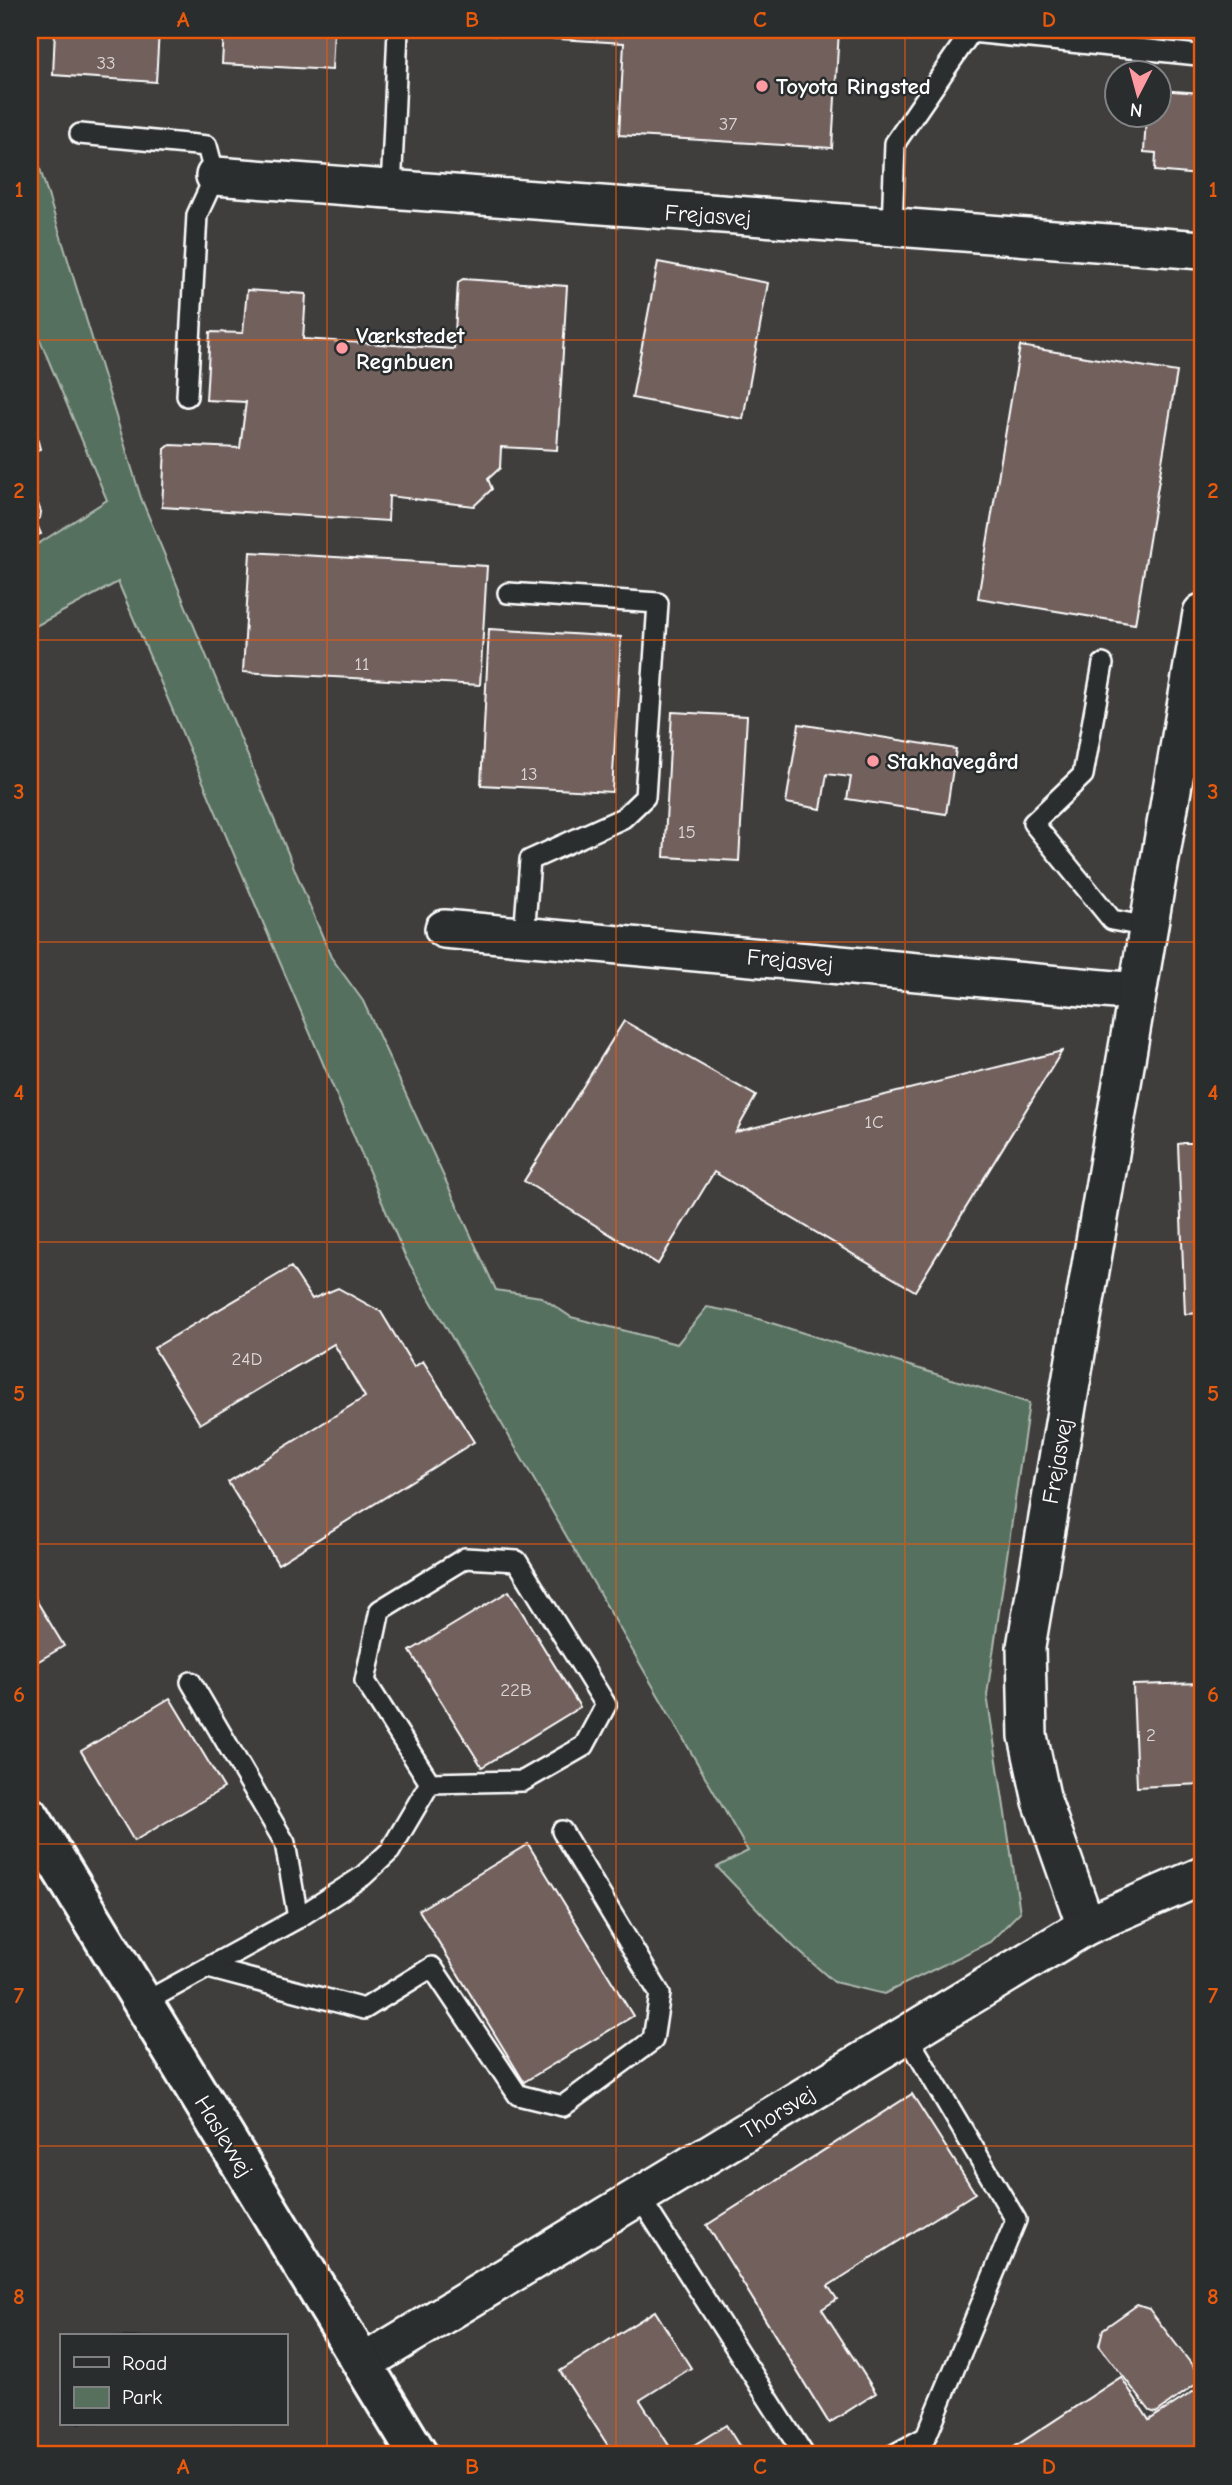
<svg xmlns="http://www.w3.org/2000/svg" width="1232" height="2485" font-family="'Comic Neue',sans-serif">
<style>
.built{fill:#403c3c;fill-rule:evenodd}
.green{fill:#57705e;stroke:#abb8ae;stroke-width:2}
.building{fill:#72605d;stroke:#fff;stroke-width:2}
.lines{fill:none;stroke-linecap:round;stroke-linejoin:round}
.lane-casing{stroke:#fff;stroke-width:24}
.street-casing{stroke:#fff;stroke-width:42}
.secondary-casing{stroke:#fff;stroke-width:44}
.lane{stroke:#2a2d2e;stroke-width:19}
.street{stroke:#2a2d2e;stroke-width:37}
.secondary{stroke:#2a2d2e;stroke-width:38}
.grid{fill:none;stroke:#e8590c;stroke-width:2;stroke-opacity:0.55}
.poi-dot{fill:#ff9aa2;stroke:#2a2d2e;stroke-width:2.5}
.labels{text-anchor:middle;stroke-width:5;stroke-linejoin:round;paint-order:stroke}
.number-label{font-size:19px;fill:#dcd7d6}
.poi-label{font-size:23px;font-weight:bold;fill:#fff;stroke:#2a2d2e;text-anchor:start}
.street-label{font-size:23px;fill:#fff;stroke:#2a2d2e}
.neatline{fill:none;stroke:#e8590c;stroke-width:2.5}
.grid-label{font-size:23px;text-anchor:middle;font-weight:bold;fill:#e8590c}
</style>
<rect width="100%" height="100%" fill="#2a2d2e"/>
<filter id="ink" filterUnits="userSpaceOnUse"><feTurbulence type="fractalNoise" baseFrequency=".0143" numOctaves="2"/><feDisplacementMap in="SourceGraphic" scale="14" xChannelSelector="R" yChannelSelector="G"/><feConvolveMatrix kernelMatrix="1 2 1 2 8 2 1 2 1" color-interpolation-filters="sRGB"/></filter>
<g filter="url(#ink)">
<path class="built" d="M30,30H1202V2455H30ZM1116,74H1158V116H1116ZM61,2336H285V2424H61Z"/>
<path class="green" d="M30,136L141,498L331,957L363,1001L496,1290L541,1297L571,1317L677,1344L707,1307L739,1313L1029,1403L987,1695L1020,1912L990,1942L884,1994L834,1982L793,1946L717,1867L748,1851L405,1256L118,582L30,629V549L107,500L30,316Z"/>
<g class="building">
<path d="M55,30H159L156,82L53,75Z"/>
<path d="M224,30H334L332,70L222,64Z"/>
<path d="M457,30H839L832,148L619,135L624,43L457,33Z"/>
<path d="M1158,90L1202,93L1199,175L1155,171L1156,153L1144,152L1146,116H1158Z"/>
<path d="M658,262L768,283L743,419L632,398Z"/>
<path d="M463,279L567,286L557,450L501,447L500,468L488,479L492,489L474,506L389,496L388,521L162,507L165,449L170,445L240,448L246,402L206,400L210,332L243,333L247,290L306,294L303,339L454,349L458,282Z"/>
<path d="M1020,346L1177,372L1135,624L978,598Z"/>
<path d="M30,412L40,449L30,453Z"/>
<path d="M30,482L41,512L40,518L35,520L41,534L30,538Z"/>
<path d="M250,552L487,566L480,685L243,672Z"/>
<path d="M489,629L621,637L612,792L481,785Z"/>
<path d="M672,712L747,716L739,861L664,857Z"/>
<path d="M799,724L956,749L946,814L847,799L851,777L827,774L821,809L786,803Z"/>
<path d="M624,1021L756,1096L736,1132L1062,1051L915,1291L714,1172L658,1264L524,1181Z"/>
<path d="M1184,1143H1202V1313L1185,1314L1178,1144Z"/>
<path d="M291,1267L312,1299L338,1288L381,1312L414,1367L423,1361L474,1442L278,1564L228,1482L365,1397L334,1344L200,1424L154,1348Z"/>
<path d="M30,1590L64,1646L30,1666Z"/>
<path d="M509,1591L580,1707L482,1767L410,1651Z"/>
<path d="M1202,1683V1784L1137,1787L1133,1685Z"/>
<path d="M170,1698L224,1788L134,1841L81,1751Z"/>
<path d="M528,1844L633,2016L524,2082L419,1910Z"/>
<path d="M912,2094L975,2193L828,2286L837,2299L822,2309L876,2393L829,2423L707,2225Z"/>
<path d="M1137,2305L1149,2309L1199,2374V2382L1156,2413L1150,2411L1099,2345L1103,2329Z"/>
<path d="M655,2311L691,2368L640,2400L675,2455H614L560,2371Z"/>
<path d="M1121,2377L1149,2420L1202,2386V2455H1002Z"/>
<path d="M726,2425L745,2455H678Z"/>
</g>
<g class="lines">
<defs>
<g id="lane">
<path d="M80,134L207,146L215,176L197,215L187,396"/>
<path d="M391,192L398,30"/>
<path d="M892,228L895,143L971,32L1198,55"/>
<path d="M508,593L658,603L645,797L623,818L530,860L524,936"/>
<path d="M1103,664L1083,775L1033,823L1112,920L1148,927"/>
<path d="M191,1682L285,1843L298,1918"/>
<path d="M208,1968L364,2009L432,1967L518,2095L563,2106L653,2040L660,1994L562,1831"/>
<path d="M143,2003L298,1918L363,1876L390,1851L430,1783L365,1681L380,1610L465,1558L517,1561L606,1705L584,1746L523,1781L430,1783"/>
<path d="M639,2196L804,2455"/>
<path d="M893,2455L926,2437L1016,2220L906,2034"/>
</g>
<g id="street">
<path d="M215,176L1202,250"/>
<path d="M444,929L1137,992"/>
<path d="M1086,1926L1042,1801L1028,1736L1026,1647L1202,613"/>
<path d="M362,2364L1086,1926L1202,1876"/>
</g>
<path id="secondary" d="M30,1817L418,2455"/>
</defs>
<use href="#lane" class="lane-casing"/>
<use href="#street" class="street-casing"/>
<use href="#secondary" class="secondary-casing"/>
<use href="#lane" class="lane"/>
<use href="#street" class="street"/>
<use href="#secondary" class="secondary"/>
</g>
</g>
<path class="grid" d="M327,30V2455M616,30V2455M905,30V2455M30,340H1202M30,640H1202M30,942H1202M30,1242H1202M30,1544H1202M30,1844H1202M30,2146H1202"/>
<g class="poi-dot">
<circle cx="762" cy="86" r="7"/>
<circle cx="342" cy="348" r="7"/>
<circle cx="873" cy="761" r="7"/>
</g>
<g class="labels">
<g class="number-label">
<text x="106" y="69">33</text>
<text x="728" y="130">37</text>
<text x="362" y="670">11</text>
<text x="529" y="780">13</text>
<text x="687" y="838">15</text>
<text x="874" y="1128">1C</text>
<text x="247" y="1365">24D</text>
<text x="516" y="1696">22B</text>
<text x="1151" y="1741">2</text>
</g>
<g class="poi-label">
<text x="776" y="94">Toyota Ringsted</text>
<text x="356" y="343">Værkstedet<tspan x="356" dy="26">Regnbuen</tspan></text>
<text x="887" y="769">Stakhavegård</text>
</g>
<g class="street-label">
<text transform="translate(708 215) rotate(4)" y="8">Frejasvej</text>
<text transform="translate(790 960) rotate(5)" y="8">Frejasvej</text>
<text transform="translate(1057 1461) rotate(-80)" y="8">Frejasvej</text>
<text transform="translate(778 2112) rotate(-31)" y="8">Thorsvej</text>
<text transform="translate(224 2136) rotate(59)" y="8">Haslevvej</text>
</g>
</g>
<rect width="1232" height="2485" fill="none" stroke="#2a2d2e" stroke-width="77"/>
<rect x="60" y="2334" width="228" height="91" fill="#2a2d2e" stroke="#7f8182" stroke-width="2"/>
<rect x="74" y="2357" width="35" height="10" fill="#2a2d2e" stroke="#7f8182" stroke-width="2"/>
<text x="122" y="2370" font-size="21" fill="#ffffff">Road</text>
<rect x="74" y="2387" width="35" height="21" fill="#57705e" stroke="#7f8182" stroke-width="2"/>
<text x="122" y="2404" font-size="21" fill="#ffffff">Park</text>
<g transform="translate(1138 94) rotate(186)"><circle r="33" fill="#2a2d2e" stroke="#7f8182" stroke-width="2"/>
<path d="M0-5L12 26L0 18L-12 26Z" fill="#ff9aa2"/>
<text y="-10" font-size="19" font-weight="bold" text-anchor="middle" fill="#ffffff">N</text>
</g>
<rect x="38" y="38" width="1156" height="2408" class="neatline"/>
<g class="grid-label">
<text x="183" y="27">A</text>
<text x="472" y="27">B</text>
<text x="760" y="27">C</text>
<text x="1049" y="27">D</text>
<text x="19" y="197">1</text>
<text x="1213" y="197">1</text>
<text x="19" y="498">2</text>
<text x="1213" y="498">2</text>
<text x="19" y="799">3</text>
<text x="1213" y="799">3</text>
<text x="19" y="1100">4</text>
<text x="1213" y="1100">4</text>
<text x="19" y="1401">5</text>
<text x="1213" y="1401">5</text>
<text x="19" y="1702">6</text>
<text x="1213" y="1702">6</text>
<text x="19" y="2003">7</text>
<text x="1213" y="2003">7</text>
<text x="19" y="2304">8</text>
<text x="1213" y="2304">8</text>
<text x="183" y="2474">A</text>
<text x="472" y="2474">B</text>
<text x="760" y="2474">C</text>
<text x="1049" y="2474">D</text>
</g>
</svg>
